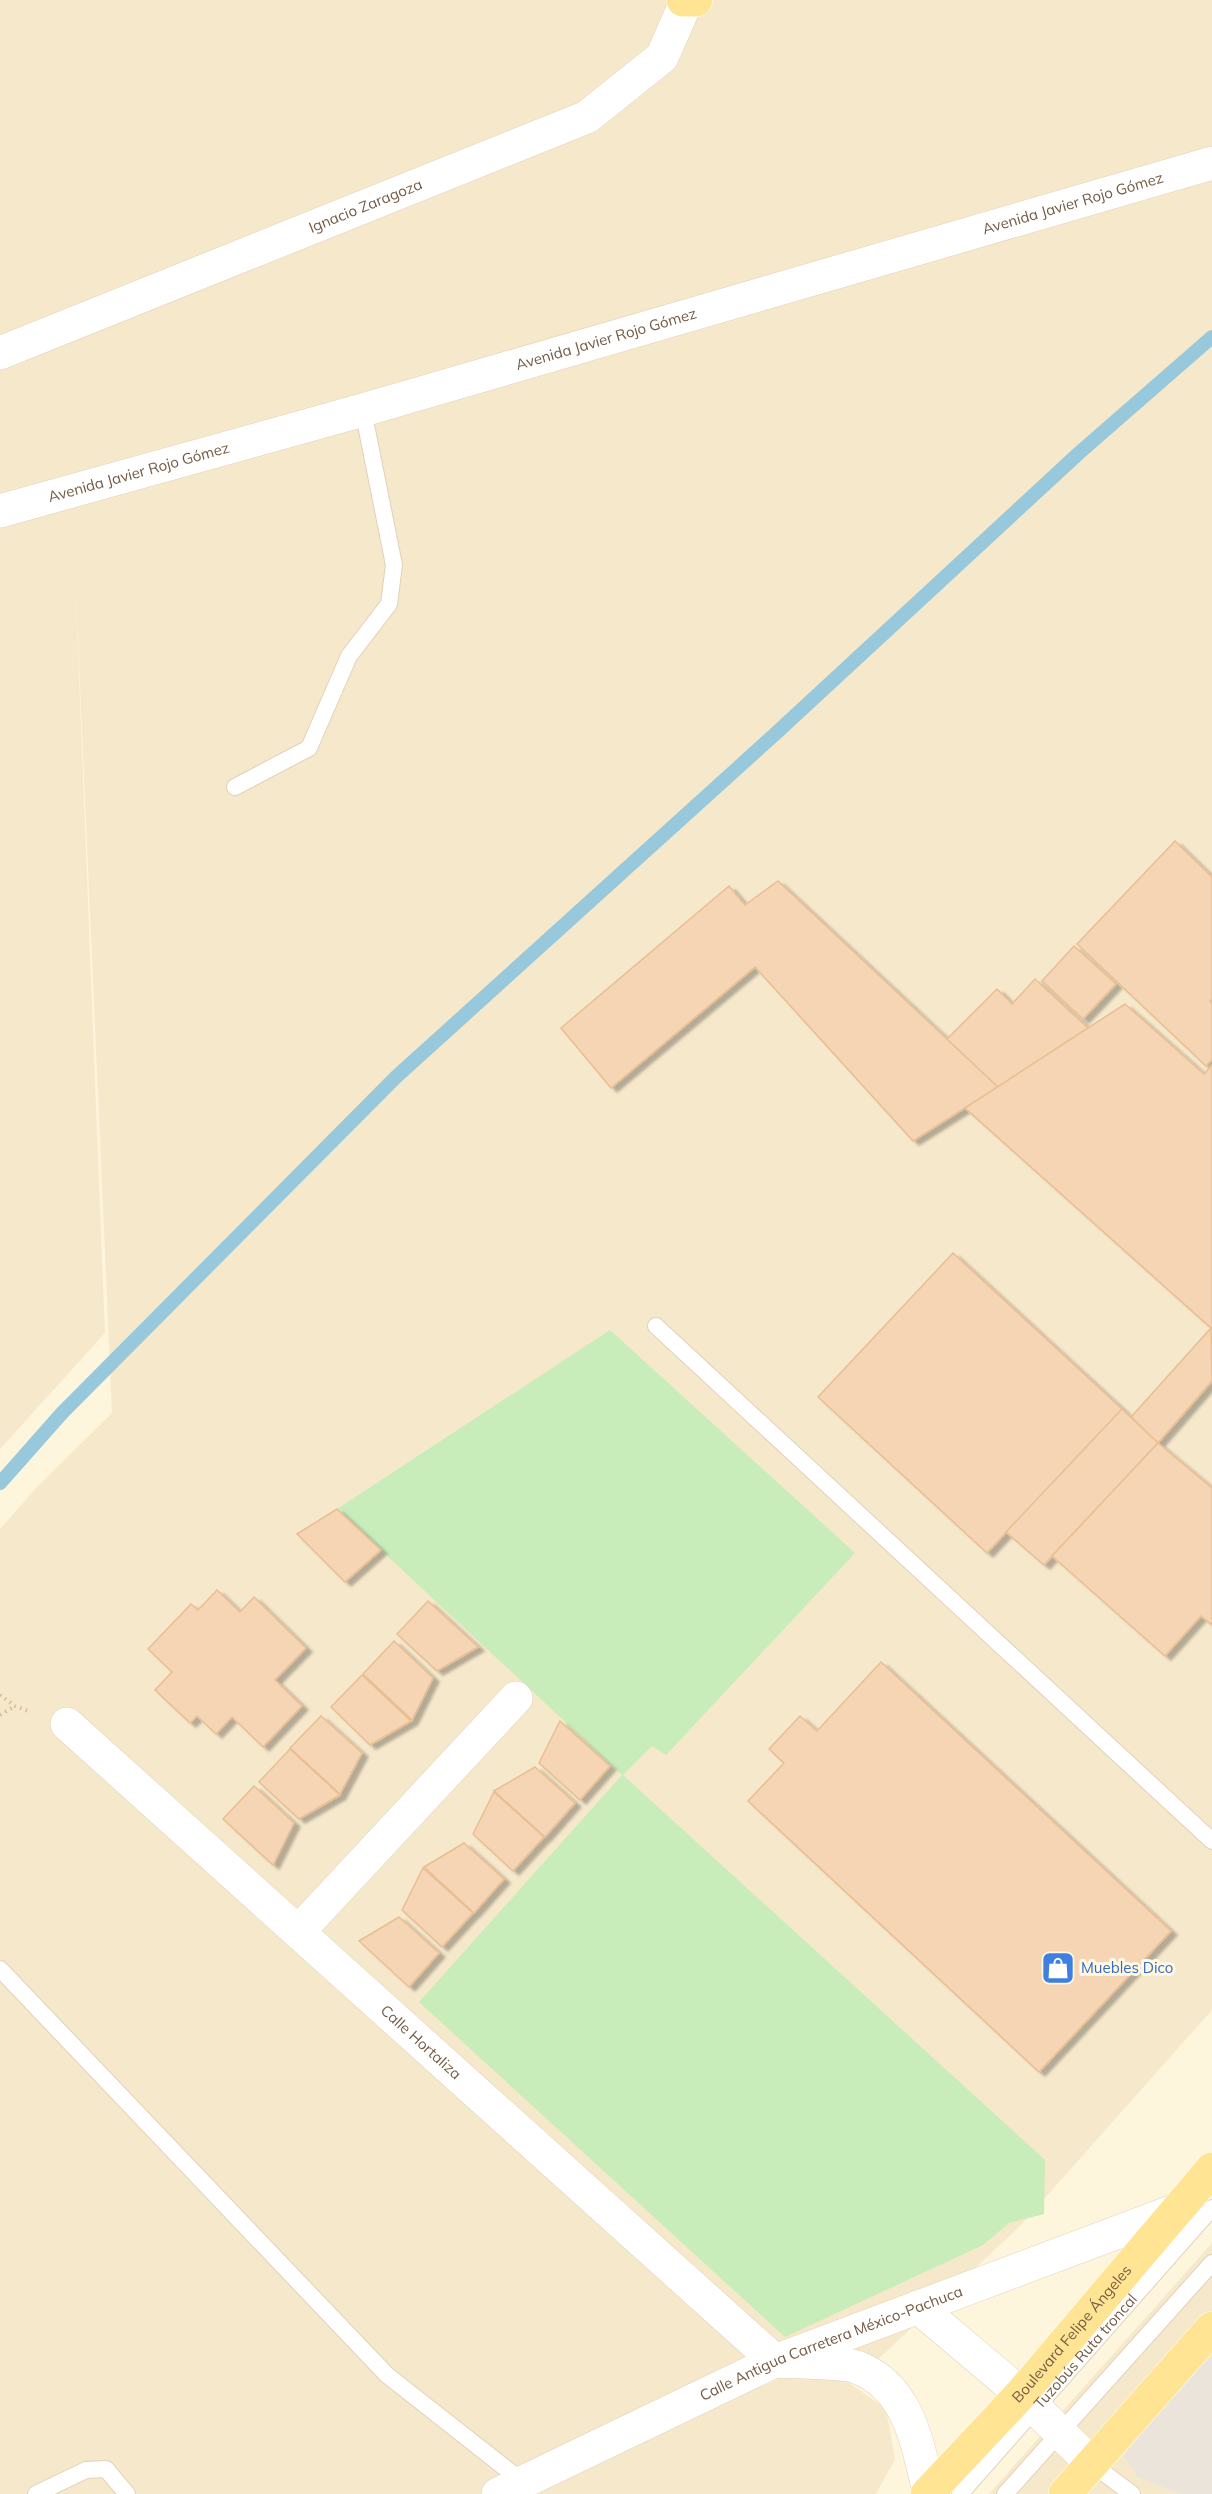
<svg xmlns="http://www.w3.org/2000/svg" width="1212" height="2494" font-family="Mulish,sans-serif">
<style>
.residential{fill:#f6e8cb}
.industrial{fill:#ebe4da}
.green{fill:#c9ecbb}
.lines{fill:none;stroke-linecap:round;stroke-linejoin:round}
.stream{stroke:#97c8db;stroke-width:14}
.building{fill:#f5d5b3;stroke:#e9be92;stroke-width:1.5;filter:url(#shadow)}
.service-casing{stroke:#e2d1b9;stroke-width:18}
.minor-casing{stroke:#e2d1b9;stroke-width:34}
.tertiary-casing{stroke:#e2d1b9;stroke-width:34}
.primary-casing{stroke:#fff;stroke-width:34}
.path{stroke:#d9b997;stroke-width:4;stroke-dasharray:1.5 4.5;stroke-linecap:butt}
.service{stroke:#fff;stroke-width:16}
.minor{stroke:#fff;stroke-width:33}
.tertiary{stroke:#fff;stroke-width:33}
.primary{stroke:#ffe493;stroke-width:33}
.labels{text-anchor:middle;stroke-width:6;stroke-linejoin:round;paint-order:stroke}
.street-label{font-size:15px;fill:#755b44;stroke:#fff8e5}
.shop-label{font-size:15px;fill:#366cbe;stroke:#fff8e5;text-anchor:start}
</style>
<defs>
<filter id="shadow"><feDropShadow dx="6" dy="4" stdDeviation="1.5" flood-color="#0004"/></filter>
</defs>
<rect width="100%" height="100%" fill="#fef5dd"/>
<g class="residential">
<path d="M0,0H1212V2010L1020,2226L856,2380L784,2371L522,2494H0V1529L38,1486L112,1413L75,573L105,1333L0,1449Z"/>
<path d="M1212,2243V2494H989Z"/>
<path d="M784,2376L845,2380L886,2409L895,2459L876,2494H536Z"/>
</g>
<path class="industrial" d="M1212,2345V2494H1180L1138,2477L1124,2456Z"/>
<path class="green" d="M610,1330L855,1553L666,1755L652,1746L623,1775L1045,2160L1044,2214L1009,2223L983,2245L785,2337L419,2002L622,1775L337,1509Z"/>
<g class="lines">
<path class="stream" d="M0,1483L62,1413L396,1077L774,735L1079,453L1212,337"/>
</g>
<g class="building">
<path d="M1175,841L1212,877V999L1210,1001L1212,1004V1060L1206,1066L1077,944Z"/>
<path d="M778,881L947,1039L998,1087L913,1141L755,967L611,1088L561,1028L729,886L745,905Z"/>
<path d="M1074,946L1116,984L1083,1019L1042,981Z"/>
<path d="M1035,979L1088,1028L998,1087L947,1039L997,989L1012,1004Z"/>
<path d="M1125,1004L1204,1074L1212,1065V1329L965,1108Z"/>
<path d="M953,1253L1122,1409L987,1553L818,1397Z"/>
<path d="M1211,1328L1212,1381L1158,1443L1131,1417Z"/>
<path d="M1122,1409L1158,1443L1044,1565L1006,1532Z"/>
<path d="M1158,1443L1212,1488V1625L1201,1616L1165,1656L1052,1556Z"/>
<path d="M337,1509L381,1550L345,1582L297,1534Z"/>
<path d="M217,1590L240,1612L254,1597L306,1648L275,1680L302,1706L263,1747L232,1717L216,1734L197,1716L190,1723L155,1690L172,1672L148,1649L191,1604L198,1610Z"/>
<path d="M428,1601L478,1647L437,1671L397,1634Z"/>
<path d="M394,1641L433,1678L412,1720L363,1674Z"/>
<path d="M881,1662L1171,1931L1039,2072L748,1801L784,1763L769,1749L800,1716L817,1731Z"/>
<path d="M362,1675L411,1721L370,1745L331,1707Z"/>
<path d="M321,1716L362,1753L340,1794L290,1748Z"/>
<path d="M560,1721L610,1766L580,1800L539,1763Z"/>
<path d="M290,1749L340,1795L299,1819L259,1782Z"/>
<path d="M535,1767L575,1803L545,1837L494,1791Z"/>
<path d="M254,1786L294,1823L273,1865L223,1819Z"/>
<path d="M494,1792L544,1837L513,1871L473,1834Z"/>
<path d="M464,1843L504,1879L474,1913L424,1867Z"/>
<path d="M423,1868L473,1913L442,1947L402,1910Z"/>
<path d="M399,1917L439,1953L409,1987L359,1941Z"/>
</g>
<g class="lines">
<defs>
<g id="service">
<path d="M235,787L309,748L349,656L389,604L394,565L363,410"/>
<path d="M656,1326L1212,1841"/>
<path d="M0,1969L387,2375L523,2482"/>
<path d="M1092,2464L1132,2494"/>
<path d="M36,2494L86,2470L106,2469L127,2494"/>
<path id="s1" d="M960,2494L1212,2208"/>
<path d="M1005,2494L1212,2263"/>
</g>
<g id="minor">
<path id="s2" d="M0,353L587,117L662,57L687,0"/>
<path id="s3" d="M67,1724L775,2361C793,2362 846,2362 859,2368C910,2389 917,2444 929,2491"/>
<path d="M298,1932L516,1698"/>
<path d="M918,2307L1021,2394L1092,2464"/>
<path id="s4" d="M498,2494L775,2361L1174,2211"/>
</g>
<g id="tertiary">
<path id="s5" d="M0,511L363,410L1212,163"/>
</g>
<g id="primary">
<path d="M683,0H696"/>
<path id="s6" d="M927,2494L1021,2394L1212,2169"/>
<path d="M1065,2494L1212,2328"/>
</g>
</defs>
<use href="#service" class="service-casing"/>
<use href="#minor" class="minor-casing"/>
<use href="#tertiary" class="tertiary-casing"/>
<use href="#primary" class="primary-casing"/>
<g class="path">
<path d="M0,1695L15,1706L31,1712"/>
<path d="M0,1715L15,1706"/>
</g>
<use href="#service" class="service"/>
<use href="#minor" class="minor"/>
<use href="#tertiary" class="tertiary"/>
<use href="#primary" class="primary"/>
</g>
<defs>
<symbol id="shop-square" viewBox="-11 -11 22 22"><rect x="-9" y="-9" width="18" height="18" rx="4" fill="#3f7fe0" stroke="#fff8e5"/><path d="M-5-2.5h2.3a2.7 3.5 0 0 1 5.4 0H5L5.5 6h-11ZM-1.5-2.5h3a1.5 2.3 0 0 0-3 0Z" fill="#fff"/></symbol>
</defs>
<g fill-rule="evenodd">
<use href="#shop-square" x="1039" y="1949" width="38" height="38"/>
</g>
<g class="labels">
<g class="street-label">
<text dy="5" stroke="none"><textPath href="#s5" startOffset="1116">Avenida Javier Rojo Gómez</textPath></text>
<text dy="5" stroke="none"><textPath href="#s2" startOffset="394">Ignacio Zaragoza</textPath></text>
<text dy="5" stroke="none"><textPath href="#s5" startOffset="630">Avenida Javier Rojo Gómez</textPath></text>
<text dy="5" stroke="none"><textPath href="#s5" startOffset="144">Avenida Javier Rojo Gómez</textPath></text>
<text dy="5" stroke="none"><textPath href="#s3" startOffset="476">Calle Hortaliza</textPath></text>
<text dy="5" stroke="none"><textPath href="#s6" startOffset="216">Boulevard Felipe Ángeles</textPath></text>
<text dy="5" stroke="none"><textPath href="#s4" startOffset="366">Calle Antigua Carretera México-Pachuca</textPath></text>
<text dy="5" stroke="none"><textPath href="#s1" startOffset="190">Tuzobús Ruta troncal</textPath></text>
</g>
<g class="shop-label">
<text x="1081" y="1973">Muebles Dico</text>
</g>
</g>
</svg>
